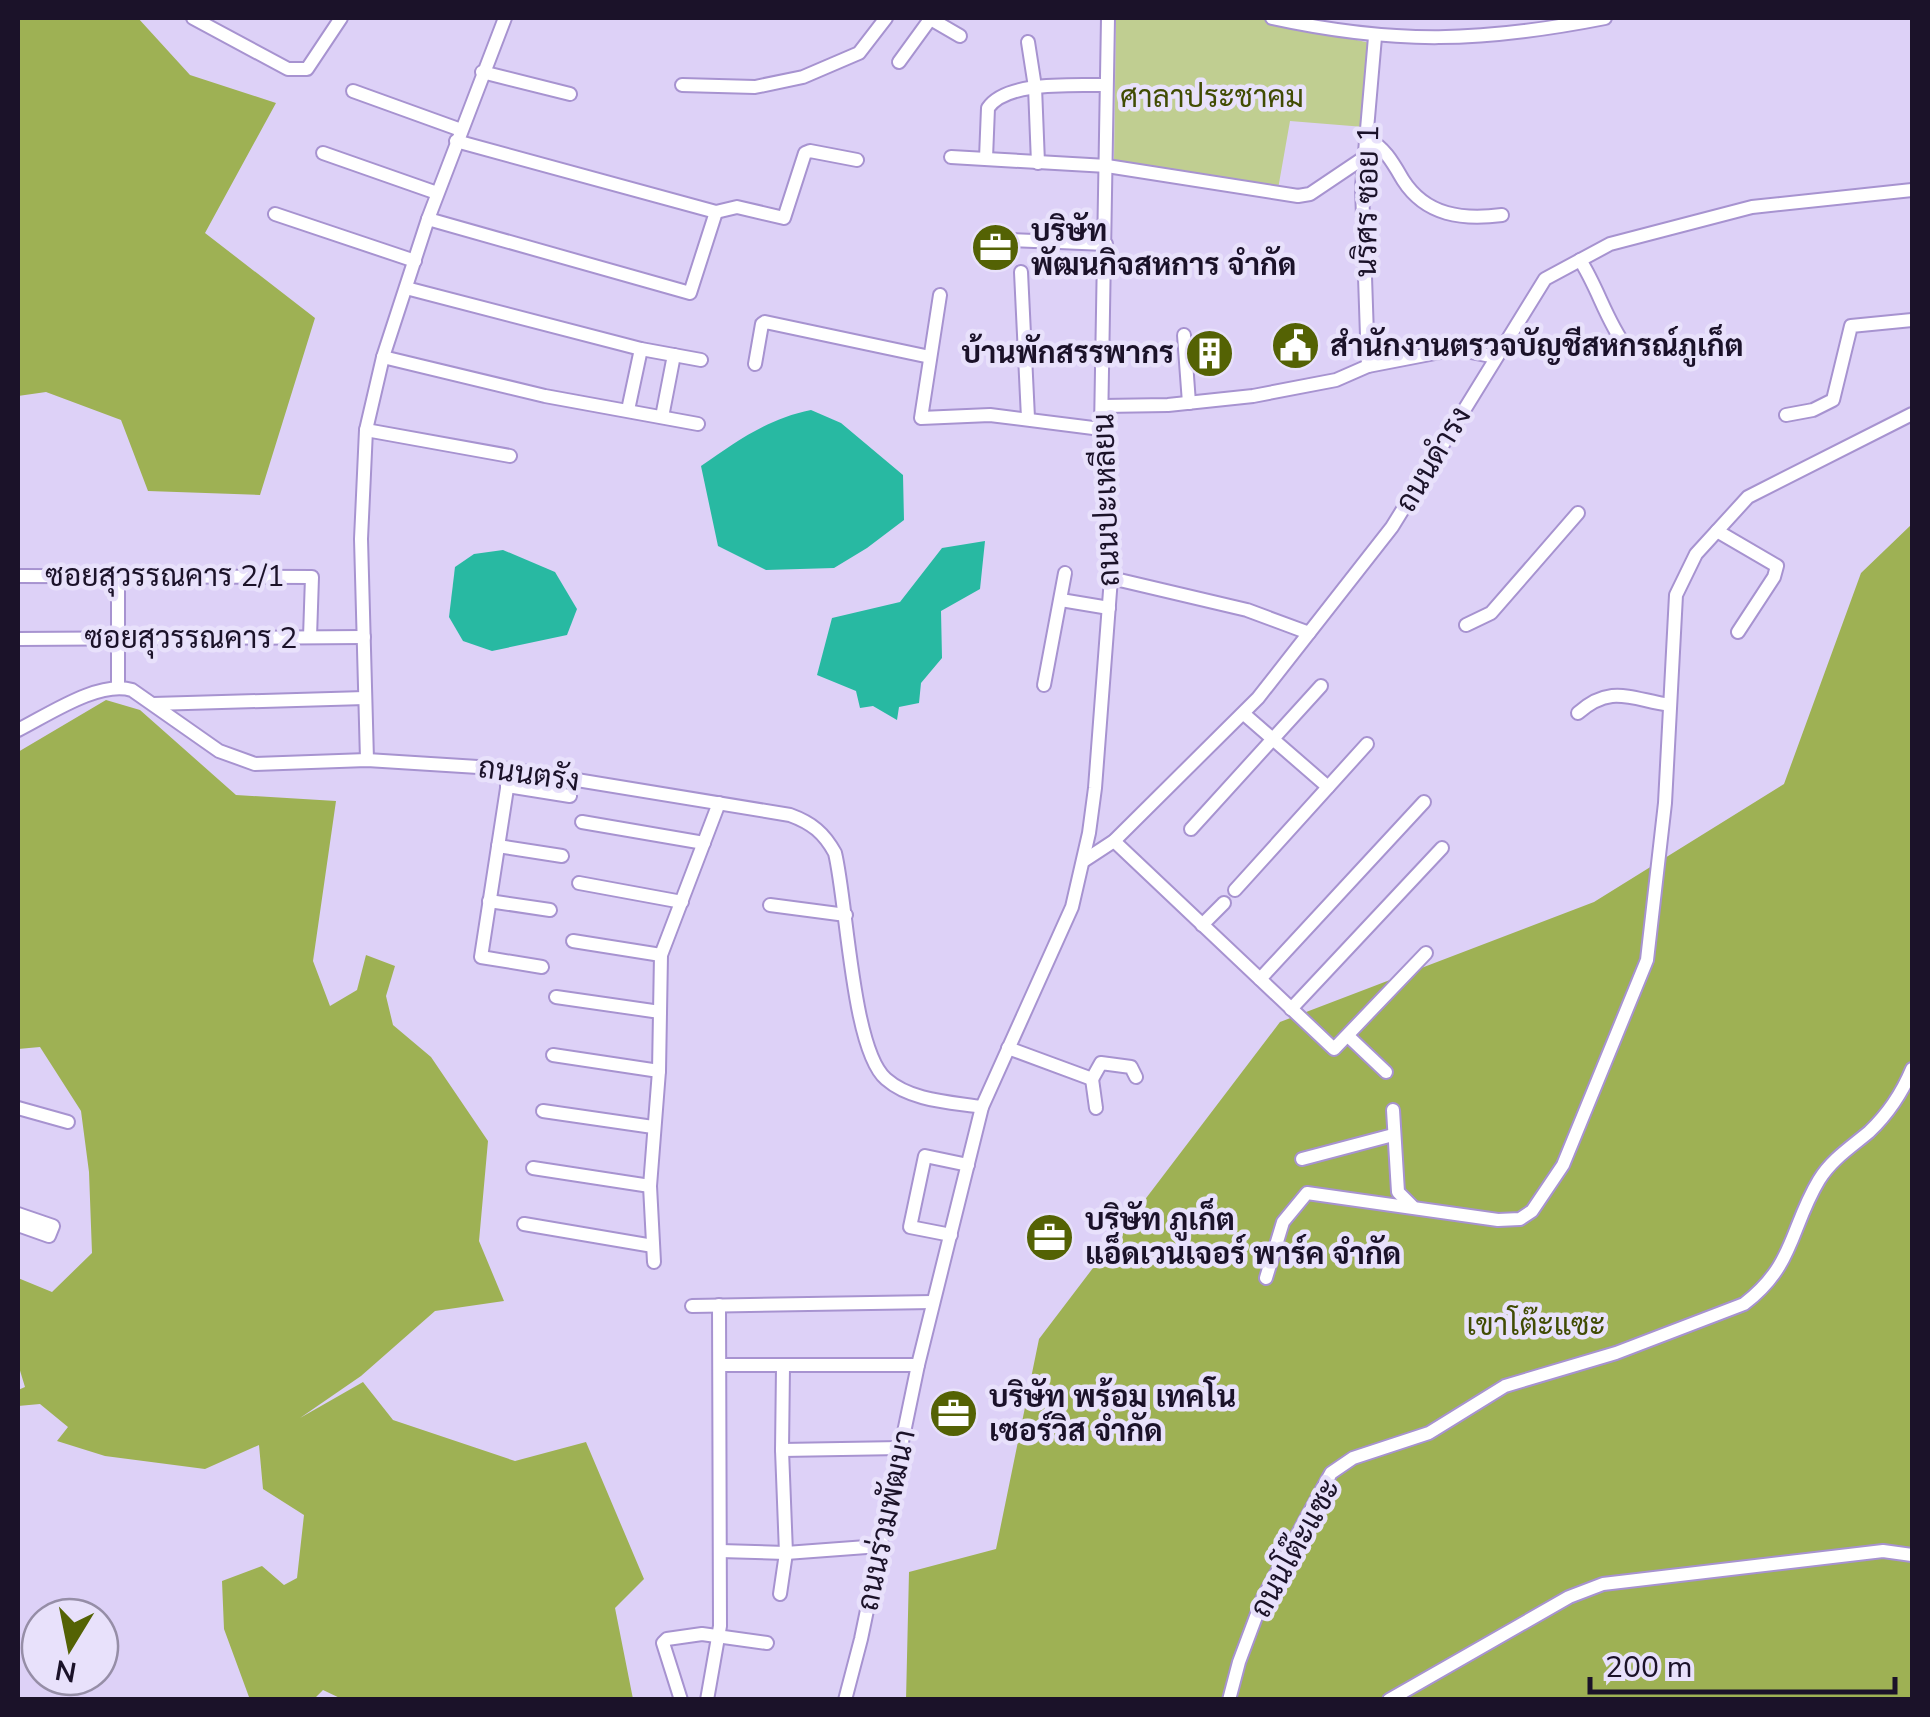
<svg xmlns="http://www.w3.org/2000/svg" width="1930" height="1717" font-family="'Nunito Sans',Sarabun,sans-serif">
<style>
.green{fill:#c0ce91}
.forest{fill:#9eb154}
.water{fill:#28b9a2}
.lines{fill:none;stroke-linecap:round;stroke-linejoin:round}
.minor-casing{stroke:#a793d0;stroke-width:16}
.minor{stroke:#fff;stroke-width:12}
.labels{text-anchor:middle;stroke-width:9;stroke-linejoin:round;paint-order:stroke}
.park-label{font-size:30px;fill:#414c03;stroke:#e8e1fb}
.street-label{font-size:30px;fill:#1b1229;stroke:#e8e1fb}
.poi-label{font-size:30px;font-weight:bold;fill:#1b1229;stroke:#e8e1fb;text-anchor:start}
</style>
<rect width="100%" height="100%" fill="#ddd1f7"/>
<path class="green" d="M1116,18H1259L1370,43L1364,127L1290,121L1278,189L1114,161Z"/>
<g class="forest">
<path d="M18,18H138L190,75L276,103L205,233L315,318L260,495L148,491L121,420L46,392L18,396Z"/>
<path d="M1912,524V1699L906,1700L909,1572L996,1549L1039,1339L1280,1022L1594,902L1784,784L1861,573Z"/>
<path d="M106,700L140,710L236,795L336,801L313,961L330,1006L357,990L366,955L395,966L386,996L393,1025L431,1057L488,1141L479,1241L504,1301L435,1311L361,1376L300,1418L363,1382L393,1420L515,1461L586,1442L644,1579L615,1608L633,1699L344,1700L323,1690L314,1699L249,1697L224,1629L222,1581L262,1566L284,1585L297,1578L304,1515L263,1489L259,1445L205,1469L105,1456L57,1441L68,1427L40,1404L18,1406V1390L25,1387L18,1364V1278L52,1292L92,1253L89,1172L81,1111L40,1047L18,1049V752Z"/>
</g>
<g class="water">
<path d="M811,410L841,423L903,475L904,520L867,548L834,568L766,570L718,546L701,466C737,441 767,419 811,410Z"/>
<path d="M985,541L980,589L941,611L942,658L921,683L919,703L899,707L897,720L873,706L860,708L856,691L817,675L832,618L900,602L942,548Z"/>
<path d="M503,550L555,572L577,609L567,635L492,651L463,641L449,617L455,567L474,554Z"/>
</g>
<g class="lines">
<defs>
<g id="minor">
<path d="M193,18L288,69H307L341,18"/>
<path d="M929,18L960,36"/>
<path d="M1272,18C1395,45 1483,42 1605,18"/>
<path d="M1028,42L1035,87L1038,163"/>
<path d="M899,62L931,18"/>
<path d="M482,72L570,94"/>
<path d="M682,85L755,87L803,77L859,53L886,18"/>
<path d="M353,91L461,130"/>
<path d="M1367,138C1385,148 1393,163 1403,180C1426,216 1463,220 1502,215"/>
<path d="M456,141L716,212L737,207L784,218L805,153L810,151L857,160"/>
<path d="M323,153L437,193"/>
<path d="M951,157L1107,166L1298,196L1310,194L1365,157"/>
<path d="M986,158L988,108C1007,80 1076,86 1106,85"/>
<path d="M275,214L415,261"/>
<path d="M428,219L690,293L716,212"/>
<path d="M988,239L1106,244"/>
<path d="M1580,260C1598,288 1606,320 1626,347"/>
<path d="M1021,272L1028,418"/>
<path d="M406,288L641,349L701,360"/>
<path d="M940,295L921,418L990,415L1101,429"/>
<path d="M1184,335L1189,403"/>
<path d="M383,357L545,396L698,424"/>
<path d="M755,364L762,324L765,322L930,357"/>
<path d="M1368,366L1362,187L1375,37"/>
<path d="M1103,406L1168,405L1253,396L1336,380L1368,366L1456,349L1496,357"/>
<path d="M628,410L641,349"/>
<path d="M1786,415L1813,410L1833,400L1851,326L1912,320"/>
<path d="M662,417L674,355"/>
<path d="M366,430L510,456"/>
<path d="M1717,531L1777,566L1774,577L1738,632"/>
<path d="M18,576L312,577L310,637"/>
<path d="M118,577V686"/>
<path d="M1111,578L1247,610L1309,633"/>
<path d="M1061,600L1109,608"/>
<path d="M1466,625L1491,613L1578,513"/>
<path d="M18,639L364,637"/>
<path d="M1044,685L1065,573"/>
<path d="M153,704L365,698"/>
<path d="M1578,713C1611,684 1630,699 1670,705"/>
<path d="M1244,714L1328,787"/>
<path d="M18,730C48,715 99,680 132,690L219,751L255,764L367,760L510,769L790,815C812,823 824,833 835,853C847,902 852,1050 886,1079C911,1101 950,1102 982,1107"/>
<path d="M367,760L361,539L366,430L383,357L428,219L505,18"/>
<path d="M510,769L481,957L542,967"/>
<path d="M507,786L570,796"/>
<path d="M582,822L704,843"/>
<path d="M1191,829L1321,686"/>
<path d="M1114,841L1334,1049L1426,953"/>
<path d="M498,846L562,856"/>
<path d="M1085,860L1114,841L1258,698L1392,527L1545,279L1610,244L1752,207L1912,190"/>
<path d="M579,883L682,902"/>
<path d="M1235,890L1367,744"/>
<path d="M489,901L550,910"/>
<path d="M770,905L846,915"/>
<path d="M1202,925L1224,903"/>
<path d="M573,941L661,955"/>
<path d="M1260,979L1424,802"/>
<path d="M556,997L660,1012"/>
<path d="M1291,1009L1442,848"/>
<path d="M1348,1036L1386,1072"/>
<path d="M1008,1048L1092,1079L1101,1063L1131,1067L1136,1077"/>
<path d="M553,1055L659,1071"/>
<path d="M1092,1079L1096,1108"/>
<path d="M18,1108L68,1122"/>
<path d="M1393,1110L1398,1192L1412,1206"/>
<path d="M543,1111L653,1127"/>
<path d="M1302,1159L1393,1135"/>
<path d="M533,1168L650,1186"/>
<path d="M18,1214L53,1226L49,1236L18,1225"/>
<path d="M524,1224L653,1246"/>
<path d="M951,1235L910,1227L925,1156L968,1165"/>
<path d="M654,1262L650,1186L659,1071L661,955L719,803"/>
<path d="M1266,1278L1283,1222L1307,1193L1498,1220L1520,1219L1532,1211L1563,1165L1647,960L1665,803L1676,595L1696,554L1748,497L1912,414"/>
<path d="M692,1306L933,1302"/>
<path d="M721,1365H918"/>
<path d="M782,1450L901,1448"/>
<path d="M720,1551L786,1553L880,1546"/>
<path d="M780,1594L786,1553L782,1450L783,1367"/>
<path d="M681,1700L663,1643L667,1639L702,1634L767,1643"/>
<path d="M707,1700L720,1626L719,1305"/>
<path d="M845,1700L861,1639L918,1365L982,1107L1072,907L1089,833L1095,788L1111,578L1101,429L1108,18"/>
<path d="M1229,1700L1239,1662L1263,1598L1331,1473L1353,1458L1429,1433L1505,1386L1616,1353L1744,1304C1795,1265 1790,1228 1819,1180C1831,1160 1851,1147 1869,1132C1888,1114 1902,1093 1912,1069"/>
<path d="M1389,1700L1569,1597L1603,1584L1883,1551L1912,1555"/>
</g>
</defs>
<use href="#minor" class="minor-casing"/>
<use href="#minor" class="minor"/>
</g>
<defs>
<symbol id="office-disc" viewBox="-11 -11 22 22"><circle r="9.5" fill="#546204" stroke="#e8e1fb"/><path d="M-6-3h4V-5.5h4V-3h4V5H-6ZM-1-4.5V-3h2v-1.5ZM-6 0V1H6V0Z" fill="#fff"/></symbol>
<symbol id="civic-disc" viewBox="-11 -11 22 22"><circle r="9.5" fill="#546204" stroke="#e8e1fb"/><path d="M-.6-6.5H3V-4.5H.6V-3L4-1V1h2V6H-6V1h2V-1L-.6-3ZM-1.2 2.5V6h2.4V2.5Z" fill="#fff"/></symbol>
<symbol id="building-disc" viewBox="-11 -11 22 22"><circle r="9.5" fill="#546204" stroke="#e8e1fb"/><path d="M-4-6H4V6H1V3H-1V6H-4ZM-2.5-4.3h1.7v1.8h-1.7ZM.8-4.3h1.7v1.8H.8ZM-2.5-1h1.7V.8h-1.7ZM.8-1h1.7V.8H.8Z" fill="#fff"/></symbol>
</defs>
<g fill-rule="evenodd">
<use href="#office-disc" x="968" y="220" width="55" height="55"/>
<use href="#civic-disc" x="1268" y="318" width="55" height="55"/>
<use href="#building-disc" x="1182" y="326" width="55" height="55"/>
<use href="#office-disc" x="1022" y="1210" width="55" height="55"/>
<use href="#office-disc" x="926" y="1386" width="55" height="55"/>
</g>
<g class="labels">
<g class="park-label">
<text x="1212" y="107">ศาลาประชาคม</text>
<text x="1536" y="1335">เขาโต๊ะแซะ</text>
</g>
<g class="street-label">
<text transform="translate(1367 201) rotate(-89)" y="10">นริศร ซอย 1</text>
<text transform="translate(1433 459) rotate(-59)" y="10">ถนนดำรง</text>
<text transform="translate(1106 500) rotate(-92)" y="10">ถนนปะเหลียน</text>
<text x="165" y="586">ซอยสุวรรณคาร 2/1</text>
<text x="191" y="648">ซอยสุวรรณคาร 2</text>
<text transform="translate(529 774) rotate(8)" y="10">ถนนตรัง</text>
<text transform="translate(886 1520) rotate(-78)" y="10">ถนนร่วมพัฒนา</text>
<text transform="translate(1295 1548) rotate(-61)" y="10">ถนนโต๊ะแซะ</text>
</g>
<g class="poi-label">
<text x="1031" y="241">บริษัท<tspan x="1031" dy="34">พัฒนกิจสหการ จำกัด</tspan></text>
<text x="1330" y="356">สำนักงานตรวจบัญชีสหกรณ์ภูเก็ต</text>
<text x="1174" y="363" text-anchor="end">บ้านพักสรรพากร</text>
<text x="1085" y="1230">บริษัท ภูเก็ต<tspan x="1085" dy="34">แอ็ดเวนเจอร์ พาร์ค จำกัด</tspan></text>
<text x="989" y="1407">บริษัท พร้อม เทคโน<tspan x="989" dy="34">เซอร์วิส จำกัด</tspan></text>
</g>
</g>
<rect width="1930" height="1717" fill="none" stroke="#1b1229" stroke-width="40"/>
<g transform="translate(70 1647) rotate(190)"><circle r="48" fill="#e8e1fb" stroke="#968ea7" stroke-width="2.5"/>
<path d="M0-8L18 38L0 25L-18 38Z" fill="#546204"/>
<text y="-15" font-size="28" font-weight="bold" text-anchor="middle" fill="#1b1229">N</text>
</g>
<path d="M1590 1677v15h305v-15" fill="none" stroke="#1b1229" stroke-width="5"/>
<text x="1605" y="1677" font-size="30" fill="#1b1229" stroke="#e8e1fb" stroke-width="8" paint-order="stroke">200 m</text>
</svg>
